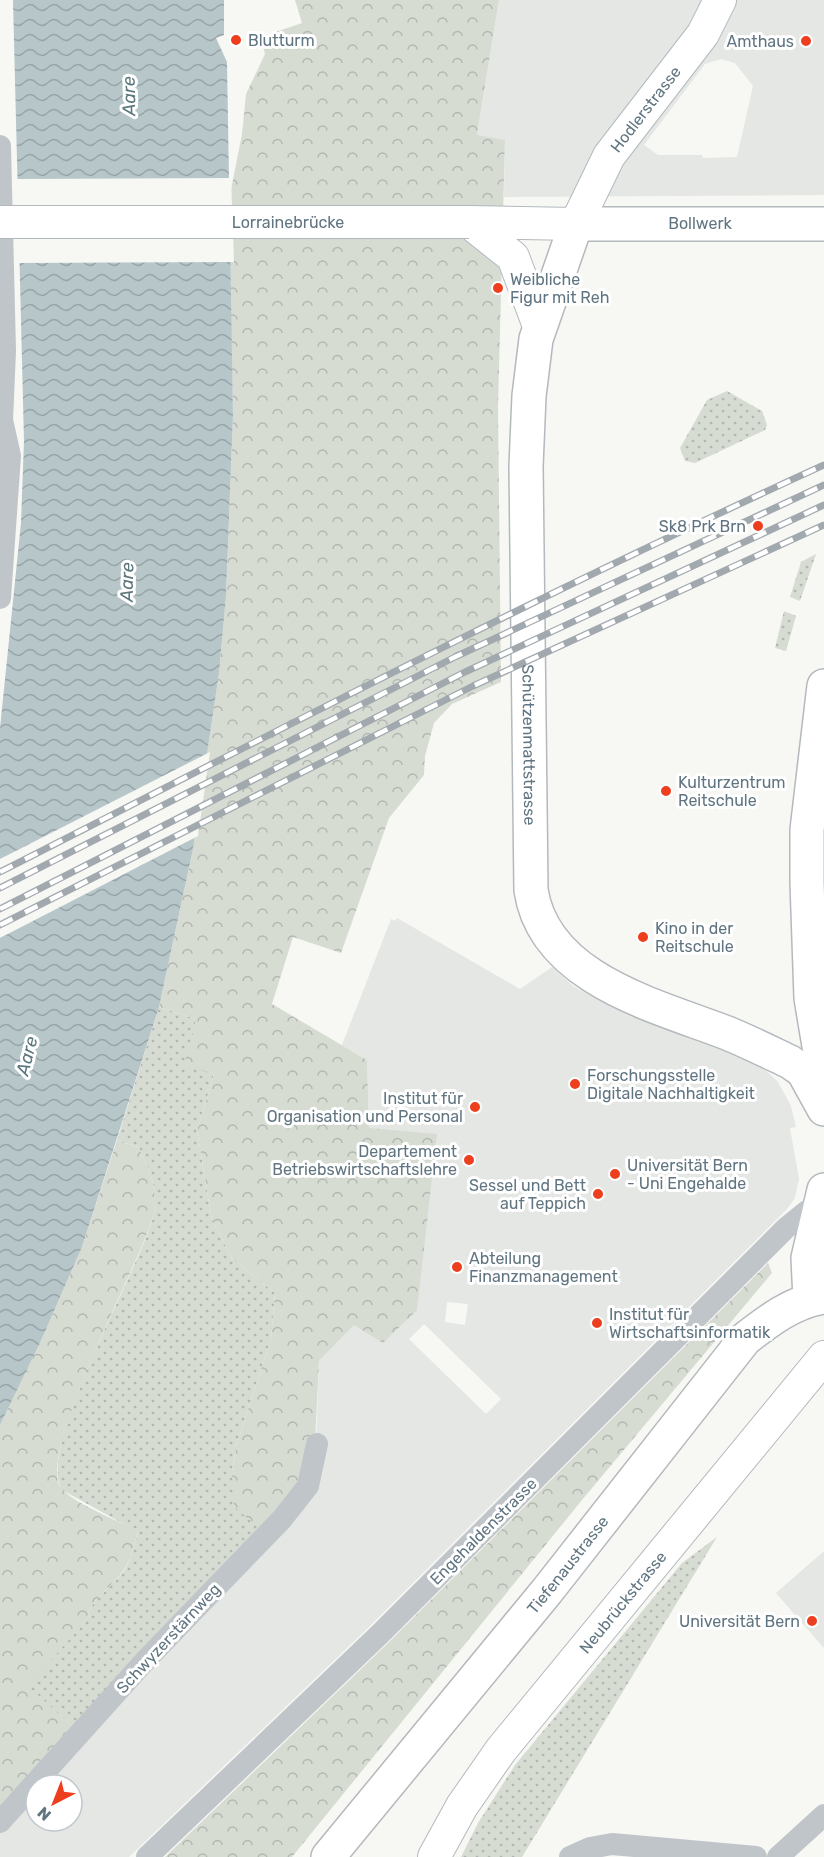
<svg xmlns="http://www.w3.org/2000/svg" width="824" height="1857" font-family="Rubik,sans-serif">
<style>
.built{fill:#e5e7e5;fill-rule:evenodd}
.grass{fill:url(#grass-dots)}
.forest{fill:url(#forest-crowns)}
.water{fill:url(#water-waves)}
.pier{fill:#f7f7f4}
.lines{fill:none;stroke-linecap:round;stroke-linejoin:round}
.secondary-casing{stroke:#b2b9be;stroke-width:34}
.primary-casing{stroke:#b3b9bd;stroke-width:36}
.street{stroke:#c0c5c9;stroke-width:22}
.secondary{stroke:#fff;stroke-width:32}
.primary{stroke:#fff;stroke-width:33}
.rail-casing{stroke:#a1a9af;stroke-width:7}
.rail{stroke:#fff;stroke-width:4.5;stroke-dasharray:14;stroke-linecap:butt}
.secondary-bridge-casing{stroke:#b2b9be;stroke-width:34;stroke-linecap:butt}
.secondary-bridge{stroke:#fff;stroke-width:32}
.poi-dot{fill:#ed3e1e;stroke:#fff;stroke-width:2}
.labels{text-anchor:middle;stroke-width:6;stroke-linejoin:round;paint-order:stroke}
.poi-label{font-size:16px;fill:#607581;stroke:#fff;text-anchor:start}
.street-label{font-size:16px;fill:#607581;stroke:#fff}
.water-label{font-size:18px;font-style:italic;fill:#5b767c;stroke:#fff}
</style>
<defs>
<pattern id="grass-dots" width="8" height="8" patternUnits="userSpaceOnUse" patternTransform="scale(1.5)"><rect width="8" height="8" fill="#d7dcd3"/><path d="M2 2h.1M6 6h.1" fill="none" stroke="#b2b7b1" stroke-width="1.8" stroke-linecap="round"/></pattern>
<pattern id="forest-crowns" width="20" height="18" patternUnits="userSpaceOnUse" patternTransform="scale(1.5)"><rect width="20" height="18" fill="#d7dcd3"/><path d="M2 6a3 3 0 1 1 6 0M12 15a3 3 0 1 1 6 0" fill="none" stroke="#b2b7b1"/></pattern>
<pattern id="water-waves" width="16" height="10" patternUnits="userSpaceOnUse" patternTransform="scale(1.5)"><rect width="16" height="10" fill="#b6c6c9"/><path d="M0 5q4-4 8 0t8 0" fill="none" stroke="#97a5a9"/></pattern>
</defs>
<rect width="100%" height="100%" fill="#f7f7f4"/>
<g class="built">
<path d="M499,0H824V195L504,197L505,140L477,136ZM721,59L735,63L753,86L737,157L703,158L702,155H658L644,145L705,64Z"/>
<path d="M397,918L520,989L552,967L573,986L593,997L648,1021L651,1015L758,1063L778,1082L791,1106L796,1127L790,1128L799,1179L795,1198L787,1209L370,1626L129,1857H0V1823L316,1444L319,1361L354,1325L369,1128L367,1060L342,1045L391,919L395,921ZM447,1302L468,1304L465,1325L445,1322ZM424,1324L501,1399L486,1414L409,1339ZM36,1785H72V1821H36Z"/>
<path d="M824,1551V1648L776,1593Z"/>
</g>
<g class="grass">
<path d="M727,391L762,411L767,425L765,430L695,463L685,461L680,448L707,400Z"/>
<path d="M816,554L800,601L790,597L801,562Z"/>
<path d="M784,611L796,616L786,651L775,648Z"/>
<path d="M159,1007L196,1019L214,1074L197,1131L212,1220L232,1258L275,1293L271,1339L236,1447L232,1472L267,1534L80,1733L27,1686L90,1616L88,1613C95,1596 115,1585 125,1569C132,1558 134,1543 138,1532L62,1490C35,1448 141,1267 154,1214C158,1188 150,1170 138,1147L117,1140Z"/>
<path d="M717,1537L522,1857H461L478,1823L515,1765L682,1563Z"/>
</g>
<g class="forest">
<path d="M295,0H499L477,135L505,140L498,407L501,682L452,704L434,723L425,756L424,775L389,818L341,953L293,937L272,1004L367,1060L369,1128L437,1134L417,1310L383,1343L354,1325L319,1361L314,1463L267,1534L234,1507L232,1472L236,1447L271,1339L275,1293L232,1258L212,1220L197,1131L214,1074L184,1065L196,1019L159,1007L193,849L219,673L226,595L233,415L228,205L242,134L246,94L265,54L261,37L302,23Z"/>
<path d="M117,1140L138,1147C150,1170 158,1188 154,1214C143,1257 33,1459 62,1489C75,1504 119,1521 138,1531C134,1543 132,1558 125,1568C115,1585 95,1596 88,1613L90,1616L28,1686L80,1733L0,1821V1425L40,1343L82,1247Z"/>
<path d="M768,1263L772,1273L582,1500L292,1857H165L388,1643Z"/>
</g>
<path class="water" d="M13,0H224V35L216,38L227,62L233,415L226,596L219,673L193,849L159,1007L82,1247L40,1343L0,1425V728L21,523L24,441Z"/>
<g class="pier">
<path d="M231,178L234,262L18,263L16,179Z"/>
<path d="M210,752L198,836L0,938V859Z"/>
</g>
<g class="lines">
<defs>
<g id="secondary">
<path id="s1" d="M469,222L576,224L609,156L703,34L720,0"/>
<path d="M469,222L513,257L539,326"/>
<path id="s2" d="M434,1857L462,1806L501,1750L824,1357"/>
</g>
<g id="primary">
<path id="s3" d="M824,224H576L536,339L529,396L526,466L531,890C544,979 657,1006 727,1033C749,1042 769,1052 790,1062L803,1071L824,1109"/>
<path d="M824,686L807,830V882L811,998L824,1076"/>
<path d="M810,1299L808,1258L824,1190"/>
<path id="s4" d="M328,1857L547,1591L745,1339C768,1321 794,1301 824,1297"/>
</g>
</defs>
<use href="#secondary" class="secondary-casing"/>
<use href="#primary" class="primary-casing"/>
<g class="street">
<path d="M0,146L5,351L2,420L10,456L0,598"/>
<path d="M0,1822L144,1662L282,1519L308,1486L317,1444"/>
<path d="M147,1857L381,1633L786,1228L807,1211L824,1210"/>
<path d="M570,1857L590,1848L612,1844L756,1857"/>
<path d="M778,1857L824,1815"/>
</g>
<use href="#secondary" class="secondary"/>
<use href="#primary" class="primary"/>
<defs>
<g id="rail">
<path d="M0,872C273,733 545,592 824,465"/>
<path d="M0,888L457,656L824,485"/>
<path d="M0,909L465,672L824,505"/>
<path d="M0,925L473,686L824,525"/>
</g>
</defs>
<use href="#rail" class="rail-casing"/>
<use href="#rail" class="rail"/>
<defs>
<g id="secondary-bridge">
<path id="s5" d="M0,222H469"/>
</g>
</defs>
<use href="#secondary-bridge" class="secondary-bridge-casing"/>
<use href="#secondary-bridge" class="secondary-bridge"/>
</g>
<g class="poi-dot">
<circle cx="236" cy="40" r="6"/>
<circle cx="806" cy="41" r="6"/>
<circle cx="498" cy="288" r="6"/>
<circle cx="758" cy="526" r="6"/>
<circle cx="666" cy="791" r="6"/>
<circle cx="643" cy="937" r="6"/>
<circle cx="575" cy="1084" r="6"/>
<circle cx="475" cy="1107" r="6"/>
<circle cx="469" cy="1160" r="6"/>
<circle cx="615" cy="1174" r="6"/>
<circle cx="598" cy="1194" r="6"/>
<circle cx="457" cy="1267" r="6"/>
<circle cx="597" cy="1323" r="6"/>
<circle cx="812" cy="1621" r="6"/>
</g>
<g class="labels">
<g class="poi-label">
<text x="248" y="46">Blutturm</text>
<text x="794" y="47" text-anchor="end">Amthaus</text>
<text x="510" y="285">Weibliche<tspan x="510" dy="18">Figur mit Reh</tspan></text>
<text x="746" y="532" text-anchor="end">Sk8 Prk Brn</text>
<text x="678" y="788">Kulturzentrum<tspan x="678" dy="18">Reitschule</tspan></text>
<text x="655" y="934">Kino in der<tspan x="655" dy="18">Reitschule</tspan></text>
<text x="587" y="1081">Forschungsstelle<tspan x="587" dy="18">Digitale Nachhaltigkeit</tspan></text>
<text x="463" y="1104" text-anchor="end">Institut für<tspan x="463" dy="18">Organisation und Personal</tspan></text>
<text x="457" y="1157" text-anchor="end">Departement<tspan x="457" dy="18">Betriebswirtschaftslehre</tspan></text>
<text x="627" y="1171">Universität Bern<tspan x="627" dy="18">- Uni Engehalde</tspan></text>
<text x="586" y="1191" text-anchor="end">Sessel und Bett<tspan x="586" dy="18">auf Teppich</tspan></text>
<text x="469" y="1264">Abteilung<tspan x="469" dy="18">Finanzmanagement</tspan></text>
<text x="609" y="1320">Institut für<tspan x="609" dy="18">Wirtschaftsinformatik</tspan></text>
<text x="800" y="1627" text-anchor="end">Universität Bern</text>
</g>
<g class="street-label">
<text dy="6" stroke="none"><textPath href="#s1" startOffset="242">Hodlerstrasse</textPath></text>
<text dy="6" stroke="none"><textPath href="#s5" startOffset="288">Lorrainebrücke</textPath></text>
<text x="700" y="229">Bollwerk</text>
<text dy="6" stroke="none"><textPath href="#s3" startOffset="776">Schützenmattstrasse</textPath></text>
<text transform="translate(483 1531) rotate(-45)" y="6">Engehaldenstrasse</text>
<text dy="6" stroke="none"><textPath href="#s4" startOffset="378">Tiefenaustrasse</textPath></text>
<text dy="6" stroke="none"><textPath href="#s2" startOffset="318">Neubrückstrasse</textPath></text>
<text transform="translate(168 1638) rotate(-47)" y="6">Schwyzerstärnweg</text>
</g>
<g class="water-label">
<text transform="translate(129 96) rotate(-91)" y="6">Aare</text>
<text transform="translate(127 582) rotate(-89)" y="6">Aare</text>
<text transform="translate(27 1056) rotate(-76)" y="6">Aare</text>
</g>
</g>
<g transform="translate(54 1803) rotate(222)"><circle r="28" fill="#ffffff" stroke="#bfc8cd" stroke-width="1.5"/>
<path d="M0-4.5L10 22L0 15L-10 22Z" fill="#ed3e1e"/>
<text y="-9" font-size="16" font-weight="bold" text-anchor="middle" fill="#607581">N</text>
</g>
</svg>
